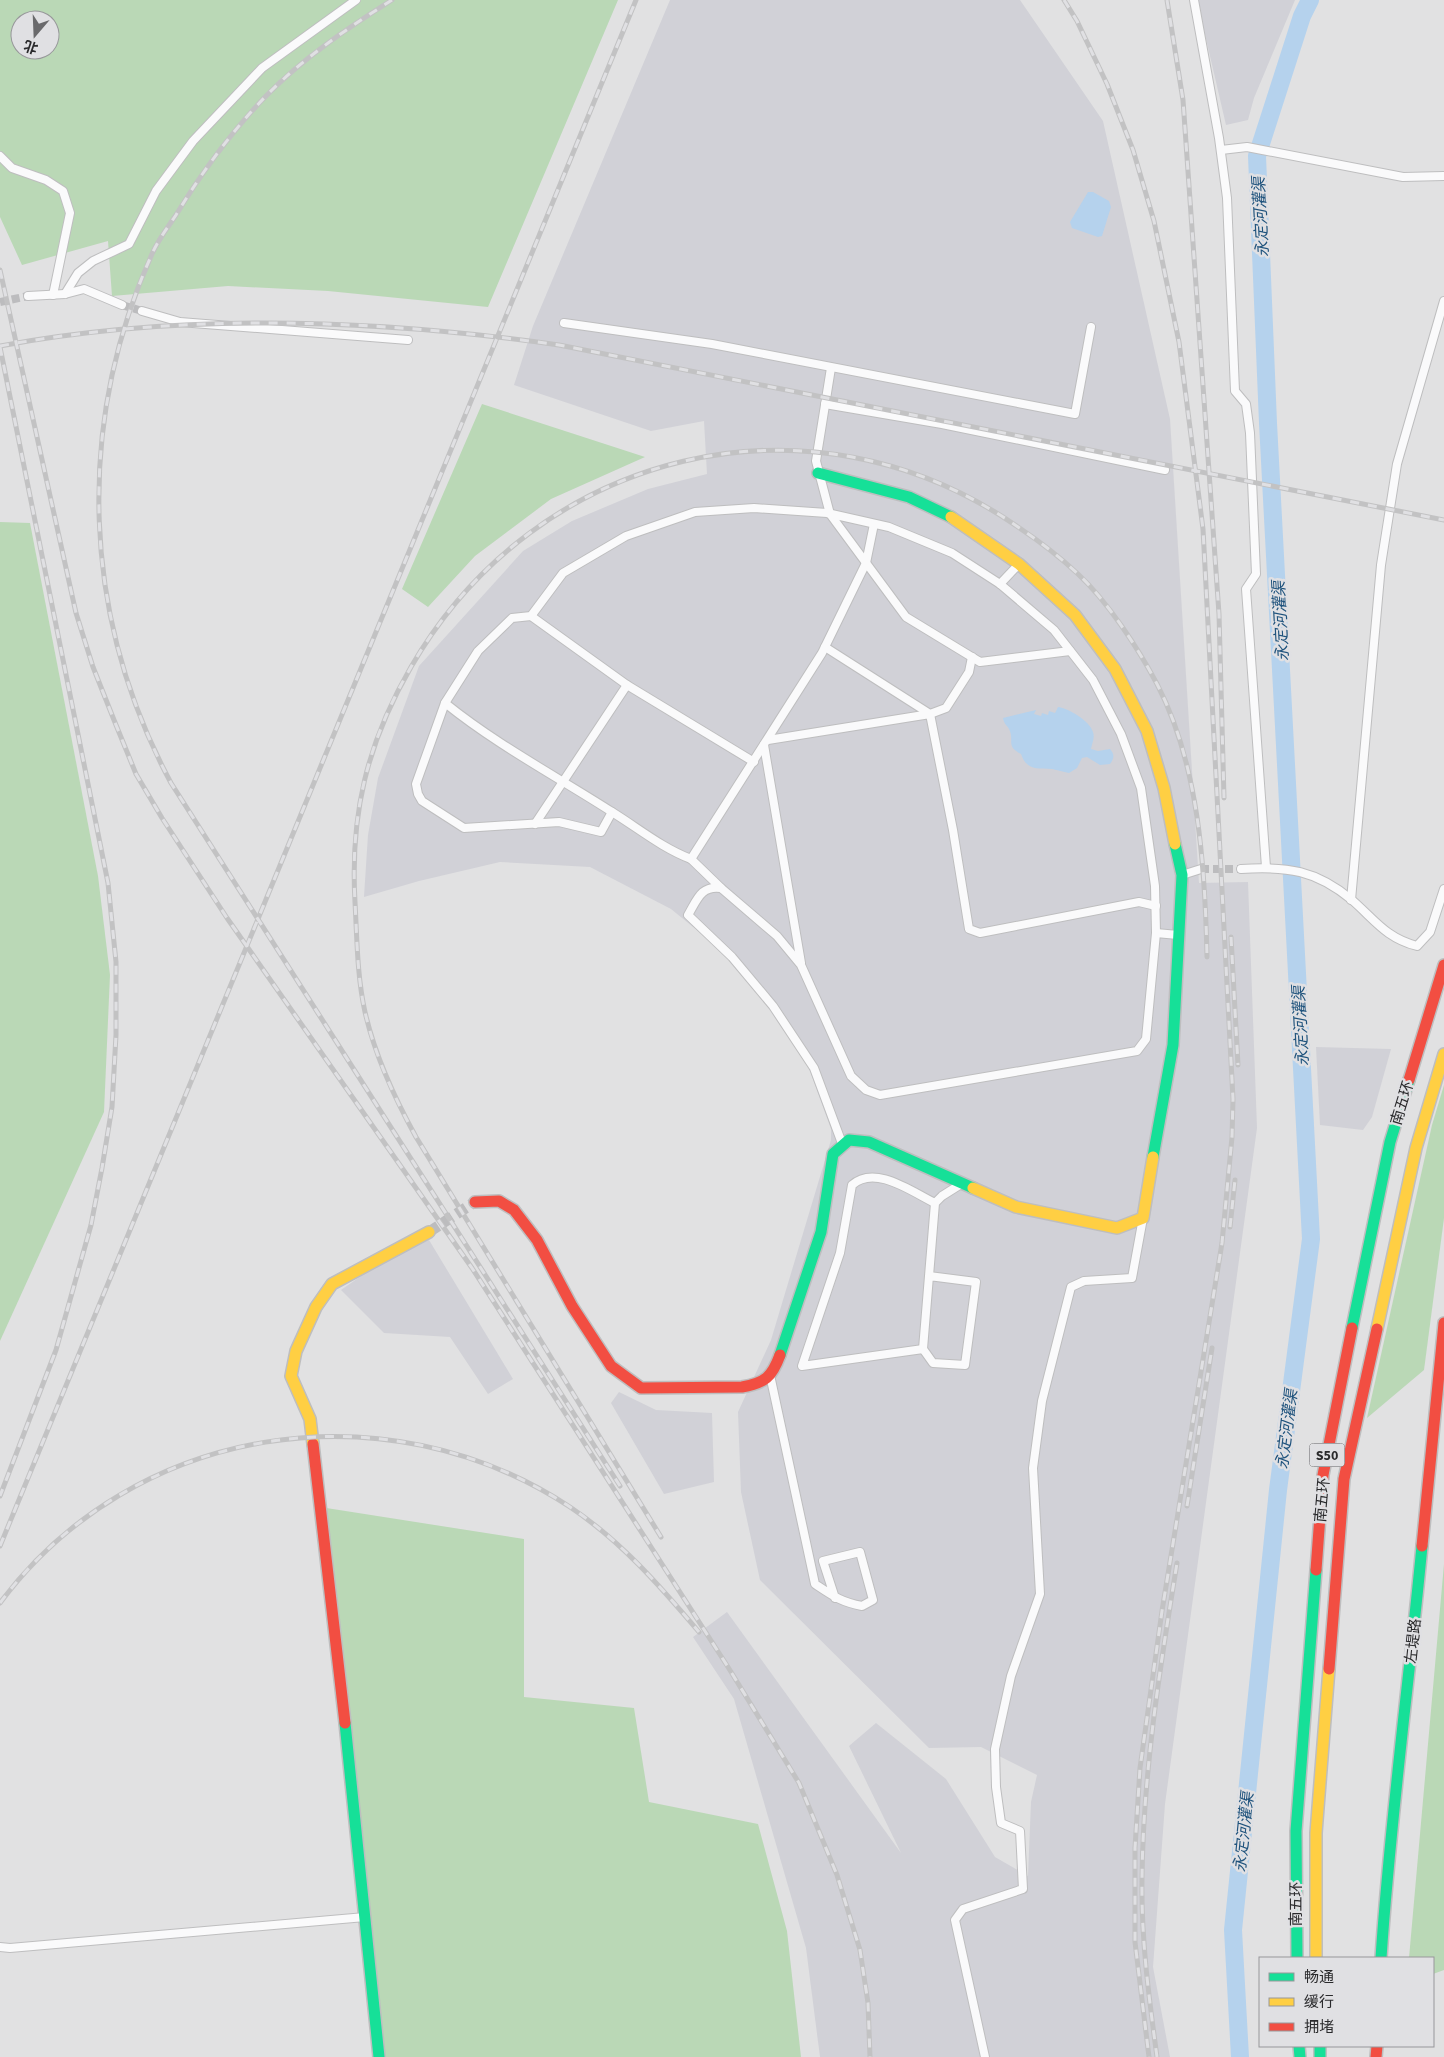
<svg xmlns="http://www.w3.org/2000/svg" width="1444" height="2057" font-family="'Source Sans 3','Noto Sans SC',sans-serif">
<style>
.built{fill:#d1d1d7}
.green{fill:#bad8b6;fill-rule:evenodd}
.water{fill:#b5d2ed}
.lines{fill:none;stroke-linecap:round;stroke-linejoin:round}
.river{stroke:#b5d2ed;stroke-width:18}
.street-tunnel{stroke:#bcbcbe;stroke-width:8;stroke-dasharray:8 4;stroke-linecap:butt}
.secondary-tunnel{stroke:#bcbcbe;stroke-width:11;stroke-dasharray:11 5.5;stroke-linecap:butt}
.street-casing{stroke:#bebebf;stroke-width:10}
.fast-casing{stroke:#bebebf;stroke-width:14}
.slow-casing{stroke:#bebebf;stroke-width:14}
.jam-casing{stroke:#bebebf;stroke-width:14}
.street{stroke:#fafafb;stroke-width:8}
.fast{stroke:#16e098;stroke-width:11}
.slow{stroke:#ffcf43;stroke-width:11}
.jam{stroke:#f24e42;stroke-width:11}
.rail-casing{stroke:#c2c2c3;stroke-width:5}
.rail{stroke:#e0e0e3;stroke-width:3;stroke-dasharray:9;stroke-linecap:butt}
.labels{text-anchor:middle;stroke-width:5;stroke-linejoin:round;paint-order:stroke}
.shield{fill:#e0e0e3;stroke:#616163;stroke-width:1}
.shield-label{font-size:14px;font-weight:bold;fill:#2a2a2c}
.street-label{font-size:15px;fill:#2a2a2c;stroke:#e0e0e3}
.water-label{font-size:16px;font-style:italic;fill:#1f537d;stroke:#e0e0e3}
</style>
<rect width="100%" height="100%" fill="#e1e1e2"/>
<g class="built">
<path d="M670,0H1020L1103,121L1170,419L1199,883L1248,882L1257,1128L1165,1804L1153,1967L1170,2057H820L806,1948L734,1699L693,1637L727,1612L901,1853L849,1746L876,1723L946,1779L995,1857L1028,1876L1031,1802L1037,1775L981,1747L929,1748L760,1580L741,1492L738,1412L771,1340L831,1140V1129L806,1060L770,1009L725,953L671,909L590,867L500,862L419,881L364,897L368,835L378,778L419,666L523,551L572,521L648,489L707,474L704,421L651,431L514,385L533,326Z"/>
<path d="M1197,0H1295L1254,98L1248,120L1226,125Z"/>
<path d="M1316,1047L1391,1049L1372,1117L1363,1130L1320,1125Z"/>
<path d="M429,1240L513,1379L488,1394L450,1337L384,1333L341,1290L374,1267Z"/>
<path d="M619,1392L656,1410L712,1413L714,1482L664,1494L611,1403Z"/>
</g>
<g class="green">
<path d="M0,0H618L488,307L328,291L228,286L112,296L108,241L22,265L0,217ZM20,20H50V50H20Z"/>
<path d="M482,404L645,457L551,499L475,556L428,607L402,589Z"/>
<path d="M0,522L30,523L98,876L110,975L104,1112L0,1341Z"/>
<path d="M1444,1085V1218L1424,1370L1367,1418L1432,1125Z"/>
<path d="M320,1507L524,1539V1697L634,1708L649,1802L758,1824L787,1931L801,2057H377Z"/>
<path d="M1444,1564V1970L1433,1974V1958H1409Z"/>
</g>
<g class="water">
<path d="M1088,192H1093L1109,201L1111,207L1102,236L1098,237L1072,228L1070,222Z"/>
<path d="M1058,707C1068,708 1090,721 1093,732C1095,738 1092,743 1091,749L1098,751L1110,749C1115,755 1114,758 1110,764L1100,765L1087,757L1082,758L1077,768L1069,773C1063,772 1058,770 1052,769C1037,768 1027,771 1021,754C1005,746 1015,741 1009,729C1006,724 1004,724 1003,718L1036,710L1034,714L1041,716L1042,713L1048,715L1049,711L1055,713Z"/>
</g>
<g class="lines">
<path class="river" d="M1240,2057L1233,1930L1278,1490L1311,1239L1268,423L1257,156L1302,16L1310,0"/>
<g class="street-tunnel">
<path d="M0,302L28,296"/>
<path d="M122,305L142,311"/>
<path d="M1201,869H1241"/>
</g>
<path class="secondary-tunnel" d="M429,1232L475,1202"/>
<defs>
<g id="street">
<path d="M1194,0L1219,138L1227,198L1235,391L1246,404L1250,433L1256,574L1246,589L1266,867"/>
<path d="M1221,150L1247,147L1403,177L1444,176"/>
<path d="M0,156L12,168L46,180L63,191L70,213L53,295"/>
<path d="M65,294L78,273L93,261L129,244L156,191L193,141L262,68L356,0"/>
<path d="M28,296L65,294L84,289L122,305"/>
<path d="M142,311L180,322L408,340"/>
<path d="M564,323L712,344L1075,414L1091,327"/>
<path d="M831,368L816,461L830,514L906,617L980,662L1070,651"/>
<path d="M825,404L942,424L1165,470"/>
<path d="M1000,584L1019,564"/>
<path d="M531,616L627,685L754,762"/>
<path d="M825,647L930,714L946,708L969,672L972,657"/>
<path d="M445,703L416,784L418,794L422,801L464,828L559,822L601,832L612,812"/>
<path d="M768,740L930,714L953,830L969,929L980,933L1139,902L1156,906"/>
<path d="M764,745L801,963"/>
<path d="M535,824L627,685"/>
<path d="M691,859C662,848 638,828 612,812C556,776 497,745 445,703L478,651L512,618L531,616L563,573L626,536L695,512L754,508L827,513L889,527L952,553L1000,584L1054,630L1093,680L1121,734L1141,788L1155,886L1156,933L1146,1039L1137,1051L880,1095L866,1090L851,1076L801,965L777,936L721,888C701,885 697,900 688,915L732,957L773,1006L814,1068L843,1146"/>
<path d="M1241,869C1287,866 1316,870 1352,900C1375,920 1386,938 1417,946L1430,932L1444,889"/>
<path d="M1182,875L1201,869"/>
<path d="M721,888L691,859L822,653L866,563L874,524"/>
<path d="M1351,900L1381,565L1397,464L1444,301"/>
<path d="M1156,933L1178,935"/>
<path d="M929,1276L976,1282L965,1365L933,1363L923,1349L935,1203L942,1196L961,1184"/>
<path d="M923,1349L802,1366L840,1253L852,1185C875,1164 912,1192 935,1203"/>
<path d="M770,1375L815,1584C833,1596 841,1602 862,1606L873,1600L860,1552L823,1561L835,1598"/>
<path d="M0,1947L10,1948L365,1917"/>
<path d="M985,2057L955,1920L963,1909L1023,1889L1020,1831L1001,1823L996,1787L995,1749L1011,1676L1040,1594L1033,1468L1042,1401L1071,1287L1084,1281L1132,1278L1143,1218"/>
</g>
<g id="fast">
<path d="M818,473L909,497L951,517"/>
<path d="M1153,1157L1173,1045L1182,875L1175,844"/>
<path d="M1352,1328L1390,1142L1409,1080"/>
<path d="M780,1355L821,1232L833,1154L849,1140L869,1142L973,1188"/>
<path d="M345,1723L379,2057"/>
<path d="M1297,1958L1296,1831L1316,1570"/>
<path d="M1381,1958C1390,1820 1409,1683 1422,1546"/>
<path d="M1299,2046L1300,2057"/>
<path d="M1320,2046V2057"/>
</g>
<g id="slow">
<path d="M951,517L1019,564L1075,615L1115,669L1147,731L1164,788L1175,844"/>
<path d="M973,1188L1016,1207L1117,1228L1143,1218L1153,1157"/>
<path d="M1377,1329L1416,1148L1444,1054"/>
<path d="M313,1444L310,1419L291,1376L296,1351L316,1307L332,1284L429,1232"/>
<path d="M1316,1958V1833L1329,1669"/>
</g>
<g id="jam">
<path d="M1409,1080L1444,965"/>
<path d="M475,1202L499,1201L514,1210L537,1240L572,1306L611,1366L641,1388L742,1387C765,1383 772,1377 780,1355"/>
<path d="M313,1444L345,1723"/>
<path d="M1422,1546L1444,1323"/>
<path d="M1316,1570L1323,1475L1352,1328"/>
<path d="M1329,1669L1344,1479L1377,1329"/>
<path d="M1376,2057L1377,2046"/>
</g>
</defs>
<use href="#street" class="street-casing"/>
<use href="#fast" class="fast-casing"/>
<use href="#slow" class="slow-casing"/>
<use href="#jam" class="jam-casing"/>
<use href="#street" class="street"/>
<use href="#fast" class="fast"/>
<use href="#slow" class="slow"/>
<use href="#jam" class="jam"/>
<defs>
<g id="rail">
<path d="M392,0C348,28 303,58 266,96C231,132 202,172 176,215C168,227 158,240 152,254C75,426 82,617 171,783L620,1486"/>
<path d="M1064,0L1077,21L1107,84L1133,150L1154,221L1179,342L1203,529L1233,1099L1232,1137L1222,1243L1162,1611L1140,1768L1135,1848V1942L1149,2057"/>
<path d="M1167,0L1183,100L1219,614L1224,798"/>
<path d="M0,270L76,613L93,667L114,720L136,774L162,818L227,918L472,1268L728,1667L799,1783L837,1875L860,1950L868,2003L870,2057"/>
<path d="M0,346C184,312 375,319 559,345L1444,520"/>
<path d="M0,347L108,883L116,962V1035L112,1107L102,1168L91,1225L56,1350L0,1496"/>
<path d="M1231,937L1238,1065"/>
<path d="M1230,1227L1235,1180"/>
<path d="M1187,1506L1212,1348"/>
<path d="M661,1537L416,1137C394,1097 375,1056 365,1012C357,976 357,938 355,902C350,814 367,743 411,667C536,450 810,382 1018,527C1039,541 1060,557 1078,574C1108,602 1138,648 1157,684C1199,765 1205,867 1207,957"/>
<path d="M0,1546L636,0"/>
<path d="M0,1603C133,1424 385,1385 570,1507C621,1541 660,1586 699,1632"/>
<path d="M1157,2057C1149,1998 1141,1939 1142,1879C1143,1773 1160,1667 1177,1563"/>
</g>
</defs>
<use href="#rail" class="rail-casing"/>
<use href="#rail" class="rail"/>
</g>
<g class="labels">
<rect class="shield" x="1309.5" y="1443.5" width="35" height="23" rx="4"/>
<g class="shield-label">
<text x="1327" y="1460">S50</text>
</g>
<g class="street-label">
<text transform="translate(1402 1103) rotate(-73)" y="5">南五环</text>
<text transform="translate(1322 1500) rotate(-85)" y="5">南五环</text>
<text transform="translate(1413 1641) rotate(-84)" y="5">左堤路</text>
<text transform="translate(1296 1904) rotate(-90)" y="5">南五环</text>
</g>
<g class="water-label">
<text transform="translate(1260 217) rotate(-93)" y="6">永定河灌渠</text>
<text transform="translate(1280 621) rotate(-93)" y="6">永定河灌渠</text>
<text transform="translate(1300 1026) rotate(-93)" y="6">永定河灌渠</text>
<text transform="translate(1286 1429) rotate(-83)" y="6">永定河灌渠</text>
<text transform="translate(1243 1832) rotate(-84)" y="6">永定河灌渠</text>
</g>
</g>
<rect x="1259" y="1957" width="175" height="90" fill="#e0e0e3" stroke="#97979a"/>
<rect x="1269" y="1973" width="25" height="8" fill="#16e098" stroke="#97979a"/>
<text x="1304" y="1982" font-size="15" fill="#2a2a2c">畅通</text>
<rect x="1269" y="1998" width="25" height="8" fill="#ffcf43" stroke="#97979a"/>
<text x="1304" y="2007" font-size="15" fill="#2a2a2c">缓行</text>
<rect x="1269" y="2023" width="25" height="8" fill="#f24e42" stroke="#97979a"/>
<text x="1304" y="2032" font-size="15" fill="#2a2a2c">拥堵</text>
<g transform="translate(35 35) rotate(199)"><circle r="24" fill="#e0e0e3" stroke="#97979a"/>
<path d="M0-4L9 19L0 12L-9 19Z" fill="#6a6a6c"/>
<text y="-8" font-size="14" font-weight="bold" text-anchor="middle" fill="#2a2a2c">北</text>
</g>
</svg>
